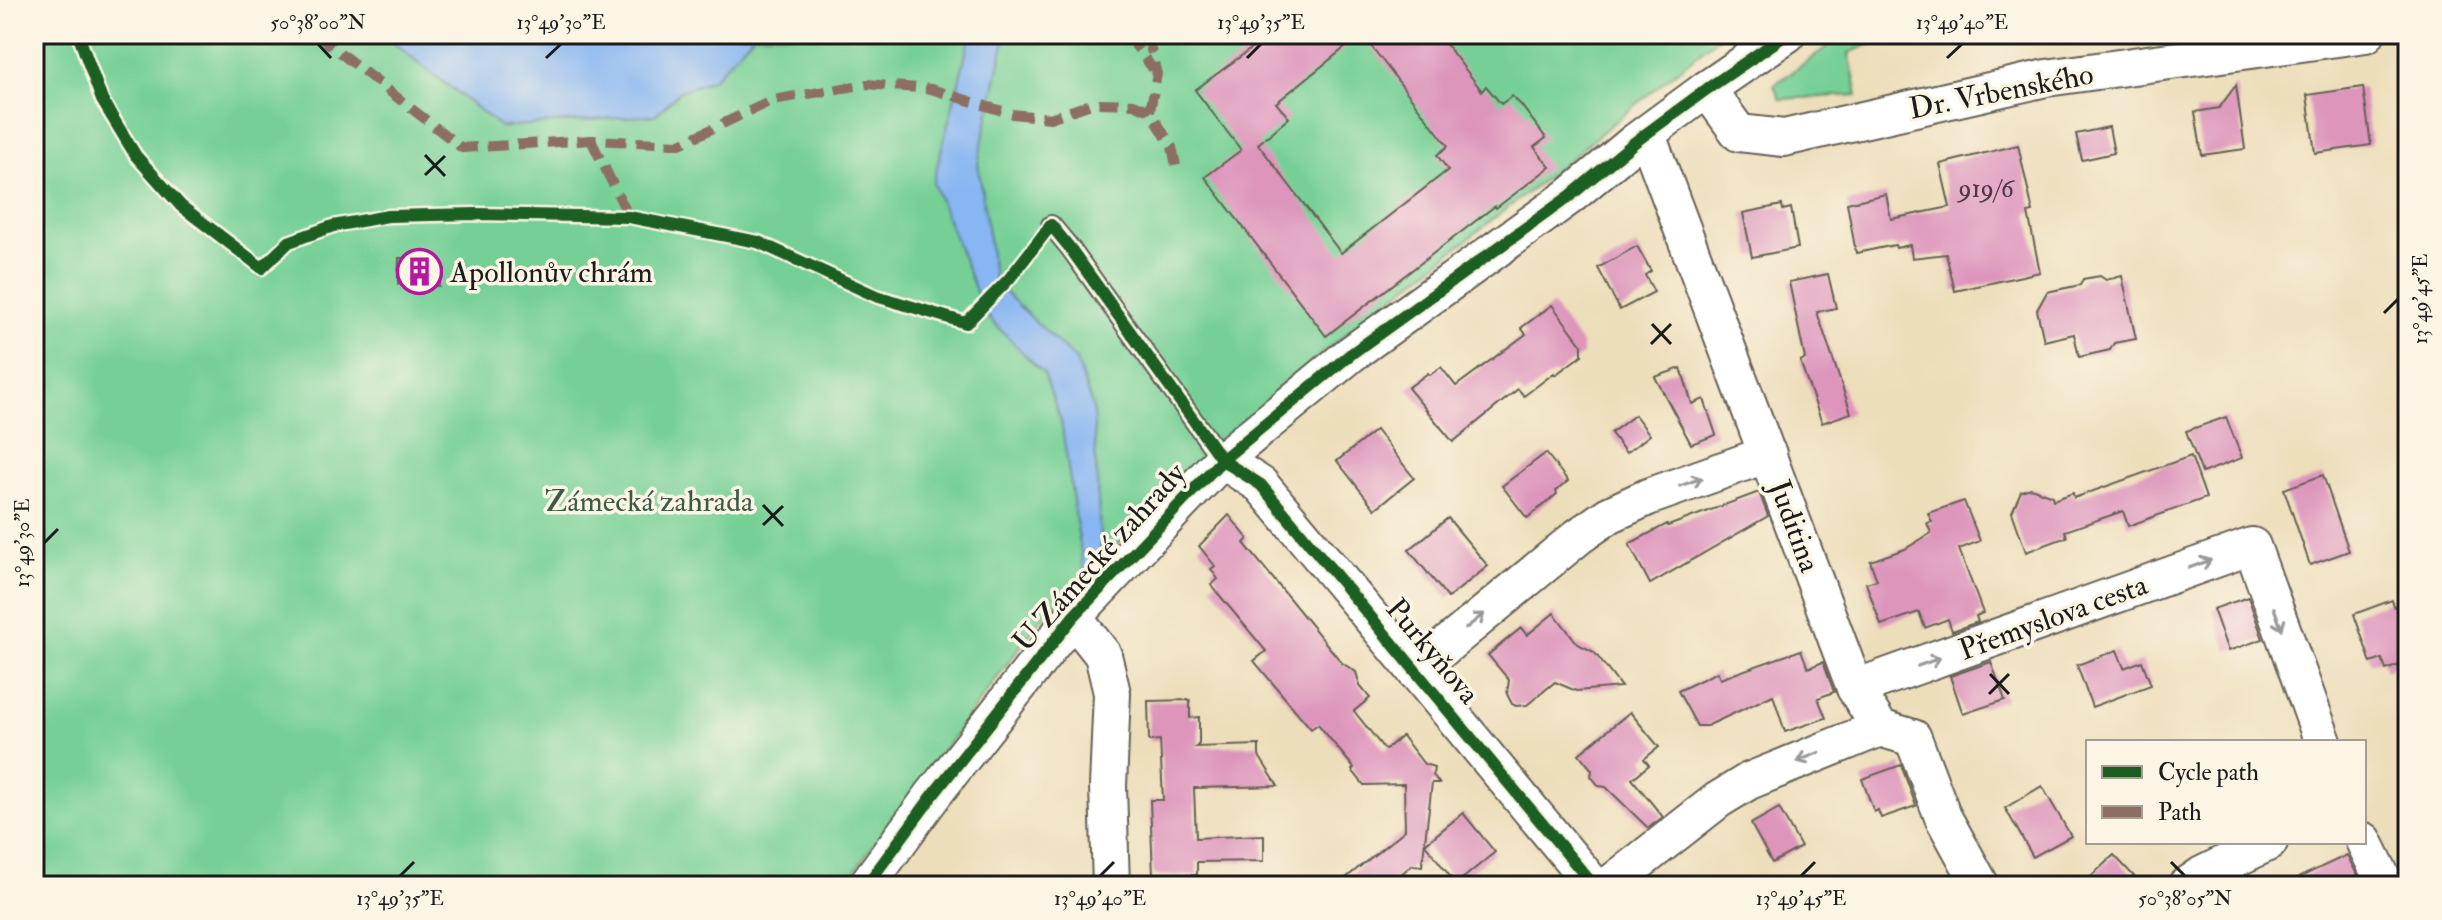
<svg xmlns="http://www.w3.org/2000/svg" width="2442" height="920" font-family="'IM FELL Double Pica',serif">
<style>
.green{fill:#76d096;stroke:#497659;stroke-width:2}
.water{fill:#87b6f2;stroke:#526987;stroke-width:2}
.building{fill:#dd95bc;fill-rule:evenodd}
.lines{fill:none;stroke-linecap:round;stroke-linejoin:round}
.lane-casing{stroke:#656054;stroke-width:22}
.street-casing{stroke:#656054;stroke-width:40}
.lane{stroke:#fff;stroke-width:18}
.street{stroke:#fff;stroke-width:36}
.quiet{stroke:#8d6e63;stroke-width:10;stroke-dasharray:20 10;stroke-linecap:butt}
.cycleway-casing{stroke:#fcf5e5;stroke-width:17}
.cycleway{stroke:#1b5e20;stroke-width:12}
.oneway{stroke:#999}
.ticks{fill:none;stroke:#1c1c1c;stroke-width:3}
.labels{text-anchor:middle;stroke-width:7;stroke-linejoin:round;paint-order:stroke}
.number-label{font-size:26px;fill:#4c3a44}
.street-label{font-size:30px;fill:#1c1c1c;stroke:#fcf5e5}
.poi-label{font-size:30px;fill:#1c1c1c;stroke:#fcf5e5;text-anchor:start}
.park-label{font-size:30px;fill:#3c5b47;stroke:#fcf5e5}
.neatline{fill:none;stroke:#1c1c1c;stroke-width:3}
.ticks-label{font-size:20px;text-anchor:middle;fill:#1c1c1c}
</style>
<rect width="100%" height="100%" fill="#fcf5e5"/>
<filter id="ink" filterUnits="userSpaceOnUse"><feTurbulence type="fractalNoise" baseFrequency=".0125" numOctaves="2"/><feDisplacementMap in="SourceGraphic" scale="16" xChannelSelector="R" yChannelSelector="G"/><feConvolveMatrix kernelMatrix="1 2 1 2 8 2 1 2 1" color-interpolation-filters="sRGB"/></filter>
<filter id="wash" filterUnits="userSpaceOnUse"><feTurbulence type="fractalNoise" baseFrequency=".006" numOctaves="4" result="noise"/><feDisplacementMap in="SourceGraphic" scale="32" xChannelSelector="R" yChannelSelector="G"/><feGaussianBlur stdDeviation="1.8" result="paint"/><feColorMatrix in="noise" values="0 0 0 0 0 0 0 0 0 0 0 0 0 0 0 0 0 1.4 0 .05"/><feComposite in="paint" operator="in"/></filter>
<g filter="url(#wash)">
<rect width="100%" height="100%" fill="#eddebb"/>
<g class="green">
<path d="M34,34H382L501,127L655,115L680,91L712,80L754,34H1722L1551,174L1322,353L1202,463L1040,620L843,886H34Z"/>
<path d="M1845,34H1893L1849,53L1858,95L1780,99L1774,85Z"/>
</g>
<g class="water">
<path d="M382,34H754L712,80L680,91L655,115L501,127Z"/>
<path d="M971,34H1006L978,163L995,283L1076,360L1093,408L1101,555L1084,573L1061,421L1044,374L985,314L933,183Z"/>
</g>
<g id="blocks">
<g class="building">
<path d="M1271,34H1438L1482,91L1486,86L1501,104L1512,96L1521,105L1546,138L1534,147L1550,167L1496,208L1495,206L1326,336L1205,177L1241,150L1195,90ZM1362,34L1448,146L1437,155L1448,170L1341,253L1258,144L1289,118L1276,103Z"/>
<path d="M2236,85L2245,149L2202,155L2195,112L2219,108Z"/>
<path d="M2363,87L2371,145L2315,153L2307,95Z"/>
<path d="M2109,127L2114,153L2082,160L2076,134Z"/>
<path d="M2018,145L2033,212L2028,213L2040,272L1955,291L1946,254L1912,258L1910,245L1896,248L1895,245L1856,253L1847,203L1886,194L1891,219L1950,207L1940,164Z"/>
<path d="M1782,205L1783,210L1791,208L1798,248L1752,257L1743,213Z"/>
<path d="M1637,246L1651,271L1645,275L1654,292L1620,310L1598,268Z"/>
<path d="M399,258L440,259L439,286L398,284Z"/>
<path d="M1828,274L1836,308L1817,312L1851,413L1822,423L1800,361L1805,359L1789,282Z"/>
<path d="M2100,276L2106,280L2122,276L2136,339L2114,343L2110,350L2079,357L2074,334L2044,341L2037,310L2047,292L2080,285L2083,279Z"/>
<path d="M1552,305L1582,345V355L1555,375L1554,373L1524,396L1518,389L1453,442L1408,388L1428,373L1430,375L1441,367L1456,386L1526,334L1521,328Z"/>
<path d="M1681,368L1692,404L1704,399L1716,435L1691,444L1655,377Z"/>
<path d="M1635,415L1650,435L1626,453L1611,433Z"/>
<path d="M2226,417L2242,458L2202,473L2186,431Z"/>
<path d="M1376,430L1414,478L1375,509L1337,461Z"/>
<path d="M1546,453L1568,481L1556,491L1557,494L1527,518L1502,486Z"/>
<path d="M2191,456L2206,498L2128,526L2123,511L2065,531L2067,537L2026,552L2012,512L2021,491L2031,488L2052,496L2053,500L2073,493L2074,498Z"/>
<path d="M2323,475L2349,551L2310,565L2284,489Z"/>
<path d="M1759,492L1768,516L1650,584L1629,544L1667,524L1668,526Z"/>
<path d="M1964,501L1980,541L1959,549L1983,613L1976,616L1978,622L1952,631L1948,619L1925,628L1919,612L1881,625L1866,583L1877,580L1870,561L1905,549L1931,533L1927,523L1932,522L1928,513Z"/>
<path d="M1229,515L1248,539L1244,543L1342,663L1356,672L1360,686L1370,698L1354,711L1385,750L1402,736L1424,764L1434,767L1433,775L1439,783H1432L1422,866L1412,865L1387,886H1336L1405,830L1404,784L1364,785L1352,770L1354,768L1318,724L1311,729L1254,661L1266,651L1211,585L1218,579L1211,569L1215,566L1199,546Z"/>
<path d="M1448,518L1488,566L1448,598L1409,550Z"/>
<path d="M2248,597L2263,639L2228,651L2213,609Z"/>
<path d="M2392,600L2394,607L2401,606L2404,612L2408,613V662L2386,670L2382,659L2371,663L2354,614Z"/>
<path d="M1554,613L1578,644L1594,652L1621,687L1576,691L1555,682L1527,705L1516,706L1512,704L1507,694L1509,680L1488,655L1521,628L1527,635Z"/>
<path d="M1801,650L1808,668L1823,662L1834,692L1818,698L1826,718L1785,732L1773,695L1707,726H1697L1678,691L1717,672L1720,679Z"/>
<path d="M2117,650L2124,668L2142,661L2151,685L2092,707L2077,665Z"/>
<path d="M1991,662L2005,700L1963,714L1950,676Z"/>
<path d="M1190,700V718L1199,717V744L1196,747L1259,745V756L1278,786L1194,788L1196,838L1264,835V861L1197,862V875L1158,876L1153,875L1150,800H1163L1160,740L1149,741L1148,701Z"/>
<path d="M1630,712L1659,747L1644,759L1649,765L1632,779L1663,817L1648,828L1606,787L1599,786L1591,776L1592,770L1579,754Z"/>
<path d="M1901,765L1916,806L1881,818L1878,810L1874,812L1862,779Z"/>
<path d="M2042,786L2071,836L2033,857L2005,808Z"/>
<path d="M1779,808L1801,847L1772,863L1751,824Z"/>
<path d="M1463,813L1495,852L1456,884L1425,844Z"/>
<path d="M2114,855L2143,886H2080Z"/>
<path d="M2347,855L2363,886H2281Z"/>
</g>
</g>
</g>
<g filter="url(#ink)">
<use href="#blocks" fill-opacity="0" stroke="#656054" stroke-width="2"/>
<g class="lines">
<defs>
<path id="lane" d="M1051,225L1070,248L1222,460"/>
<g id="street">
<path d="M1707,89L1739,133L1784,138L2046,78L2366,34"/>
<path d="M1647,135L1855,688L1880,728L1913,738L1943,817L1981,886"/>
<path d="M1222,460L1261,485L1594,886"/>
<path d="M1073,617L1103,655L1112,693L1108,786L1111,886"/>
<path d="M1415,671L1579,536L1609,515L1648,497L1768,454"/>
<path d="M1855,688L2252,546L2323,742"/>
<path d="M2364,841L2386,886"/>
<path d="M866,886L933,795L1073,617L1222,460L1351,354L1570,196L1635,142L1707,89L1787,34"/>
<path d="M1608,886L1718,800L1749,781L1880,728"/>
<path d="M2186,886L2202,875L2269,842"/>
</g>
</defs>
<use href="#lane" class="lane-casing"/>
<use href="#street" class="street-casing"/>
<use href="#lane" class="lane"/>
<use href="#street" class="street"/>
<g class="quiet">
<path d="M316,34L462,148L591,140L680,144L773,100L867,84L931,89L1012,114L1050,118L1094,103L1134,104L1150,111"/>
<path d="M1127,34L1153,69"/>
<path d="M1147,34L1157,74L1150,111L1172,147L1177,170"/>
<path d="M591,140L629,217"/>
</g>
<defs>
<g id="cycleway">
<path d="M78,34L102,100L136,156L181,206L262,268L289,242L333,226L388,216L476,214L629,217L758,242L876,296L966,323L1009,279L1051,225L1070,248L1222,460L1261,485L1594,886"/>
<path d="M866,886L933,795L1073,617L1222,460L1351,354L1570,196L1635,142L1707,89L1787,34"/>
</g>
</defs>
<use href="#cycleway" class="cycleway-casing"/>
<use href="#cycleway" class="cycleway"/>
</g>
<defs><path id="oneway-shaft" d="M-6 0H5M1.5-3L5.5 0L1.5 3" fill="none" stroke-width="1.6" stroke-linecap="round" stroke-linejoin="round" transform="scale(2)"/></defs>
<g class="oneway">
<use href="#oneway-shaft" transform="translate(1691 482) rotate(-20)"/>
<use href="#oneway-shaft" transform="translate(2200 564) rotate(-20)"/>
<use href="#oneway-shaft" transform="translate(2278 619) rotate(70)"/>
<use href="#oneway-shaft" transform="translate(1475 621) rotate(-39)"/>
<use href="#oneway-shaft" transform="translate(1929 662) rotate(-20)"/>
<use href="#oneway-shaft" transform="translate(1808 757) rotate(158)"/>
</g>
</g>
<path class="ticks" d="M318,44L331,58M546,58L561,44M1247,58L1261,44M1947,58L1962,44M425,155L445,176M425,175L445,156M2384,313L2398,299M1652,324L1671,344M1651,344L1671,324M763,505L783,526M763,525L783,506M44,543L58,529M1990,674L2009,694M1989,694L2009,674M2171,862L2185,876M400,876L414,862M1100,876L1114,862M1801,876L1815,862"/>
<defs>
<symbol id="building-ring" viewBox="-11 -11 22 22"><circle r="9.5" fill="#fcf5e5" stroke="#b5179e" stroke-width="1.5"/><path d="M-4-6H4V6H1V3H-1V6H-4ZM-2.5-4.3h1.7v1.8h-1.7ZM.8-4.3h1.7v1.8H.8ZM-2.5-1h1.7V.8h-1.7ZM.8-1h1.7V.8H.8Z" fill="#b5179e"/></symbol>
</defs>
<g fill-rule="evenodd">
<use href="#building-ring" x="394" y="246" width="51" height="51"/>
</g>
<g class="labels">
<g class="number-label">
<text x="1986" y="197">919/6</text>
</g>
<g class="street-label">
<text transform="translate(2001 91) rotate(-11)" y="10">Dr. Vrbenského</text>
<text transform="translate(1795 526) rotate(70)" y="10">Juditina</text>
<text transform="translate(1099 557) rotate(-48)" y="10">U Zámecké zahrady</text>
<text transform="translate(2053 617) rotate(-20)" y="10">Přemyslova cesta</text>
<text transform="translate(1433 651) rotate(50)" y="10">Purkyňova</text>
</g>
<g class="poi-label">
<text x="450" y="282">Apollonův chrám</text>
</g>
<g class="park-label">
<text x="649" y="511">Zámecká zahrada</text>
</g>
</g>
<rect width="2442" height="920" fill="none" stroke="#fcf5e5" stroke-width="88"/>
<rect x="2086" y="740" width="280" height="104" fill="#fcf5e5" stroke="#a29e95" stroke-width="2"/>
<rect x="2102" y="766" width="40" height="12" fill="#1b5e20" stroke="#a29e95" stroke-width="2"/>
<text x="2158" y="780" font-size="24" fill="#1c1c1c">Cycle path</text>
<rect x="2102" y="806" width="40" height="12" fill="#8d6e63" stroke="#a29e95" stroke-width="2"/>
<text x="2158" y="820" font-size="24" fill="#1c1c1c">Path</text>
<rect x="44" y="44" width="2354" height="832" class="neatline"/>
<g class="ticks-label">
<text x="318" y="29">50°38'00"N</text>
<text x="561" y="29">13°49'30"E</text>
<text x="1261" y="29">13°49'35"E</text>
<text x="1962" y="29">13°49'40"E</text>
<text transform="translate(2420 299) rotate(-90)" y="7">13°49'45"E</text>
<text transform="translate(22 543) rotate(-90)" y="7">13°49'30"E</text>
<text x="400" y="905">13°49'35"E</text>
<text x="1100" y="905">13°49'40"E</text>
<text x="1801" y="905">13°49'45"E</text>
<text x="2185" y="905">50°38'05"N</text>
</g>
</svg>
